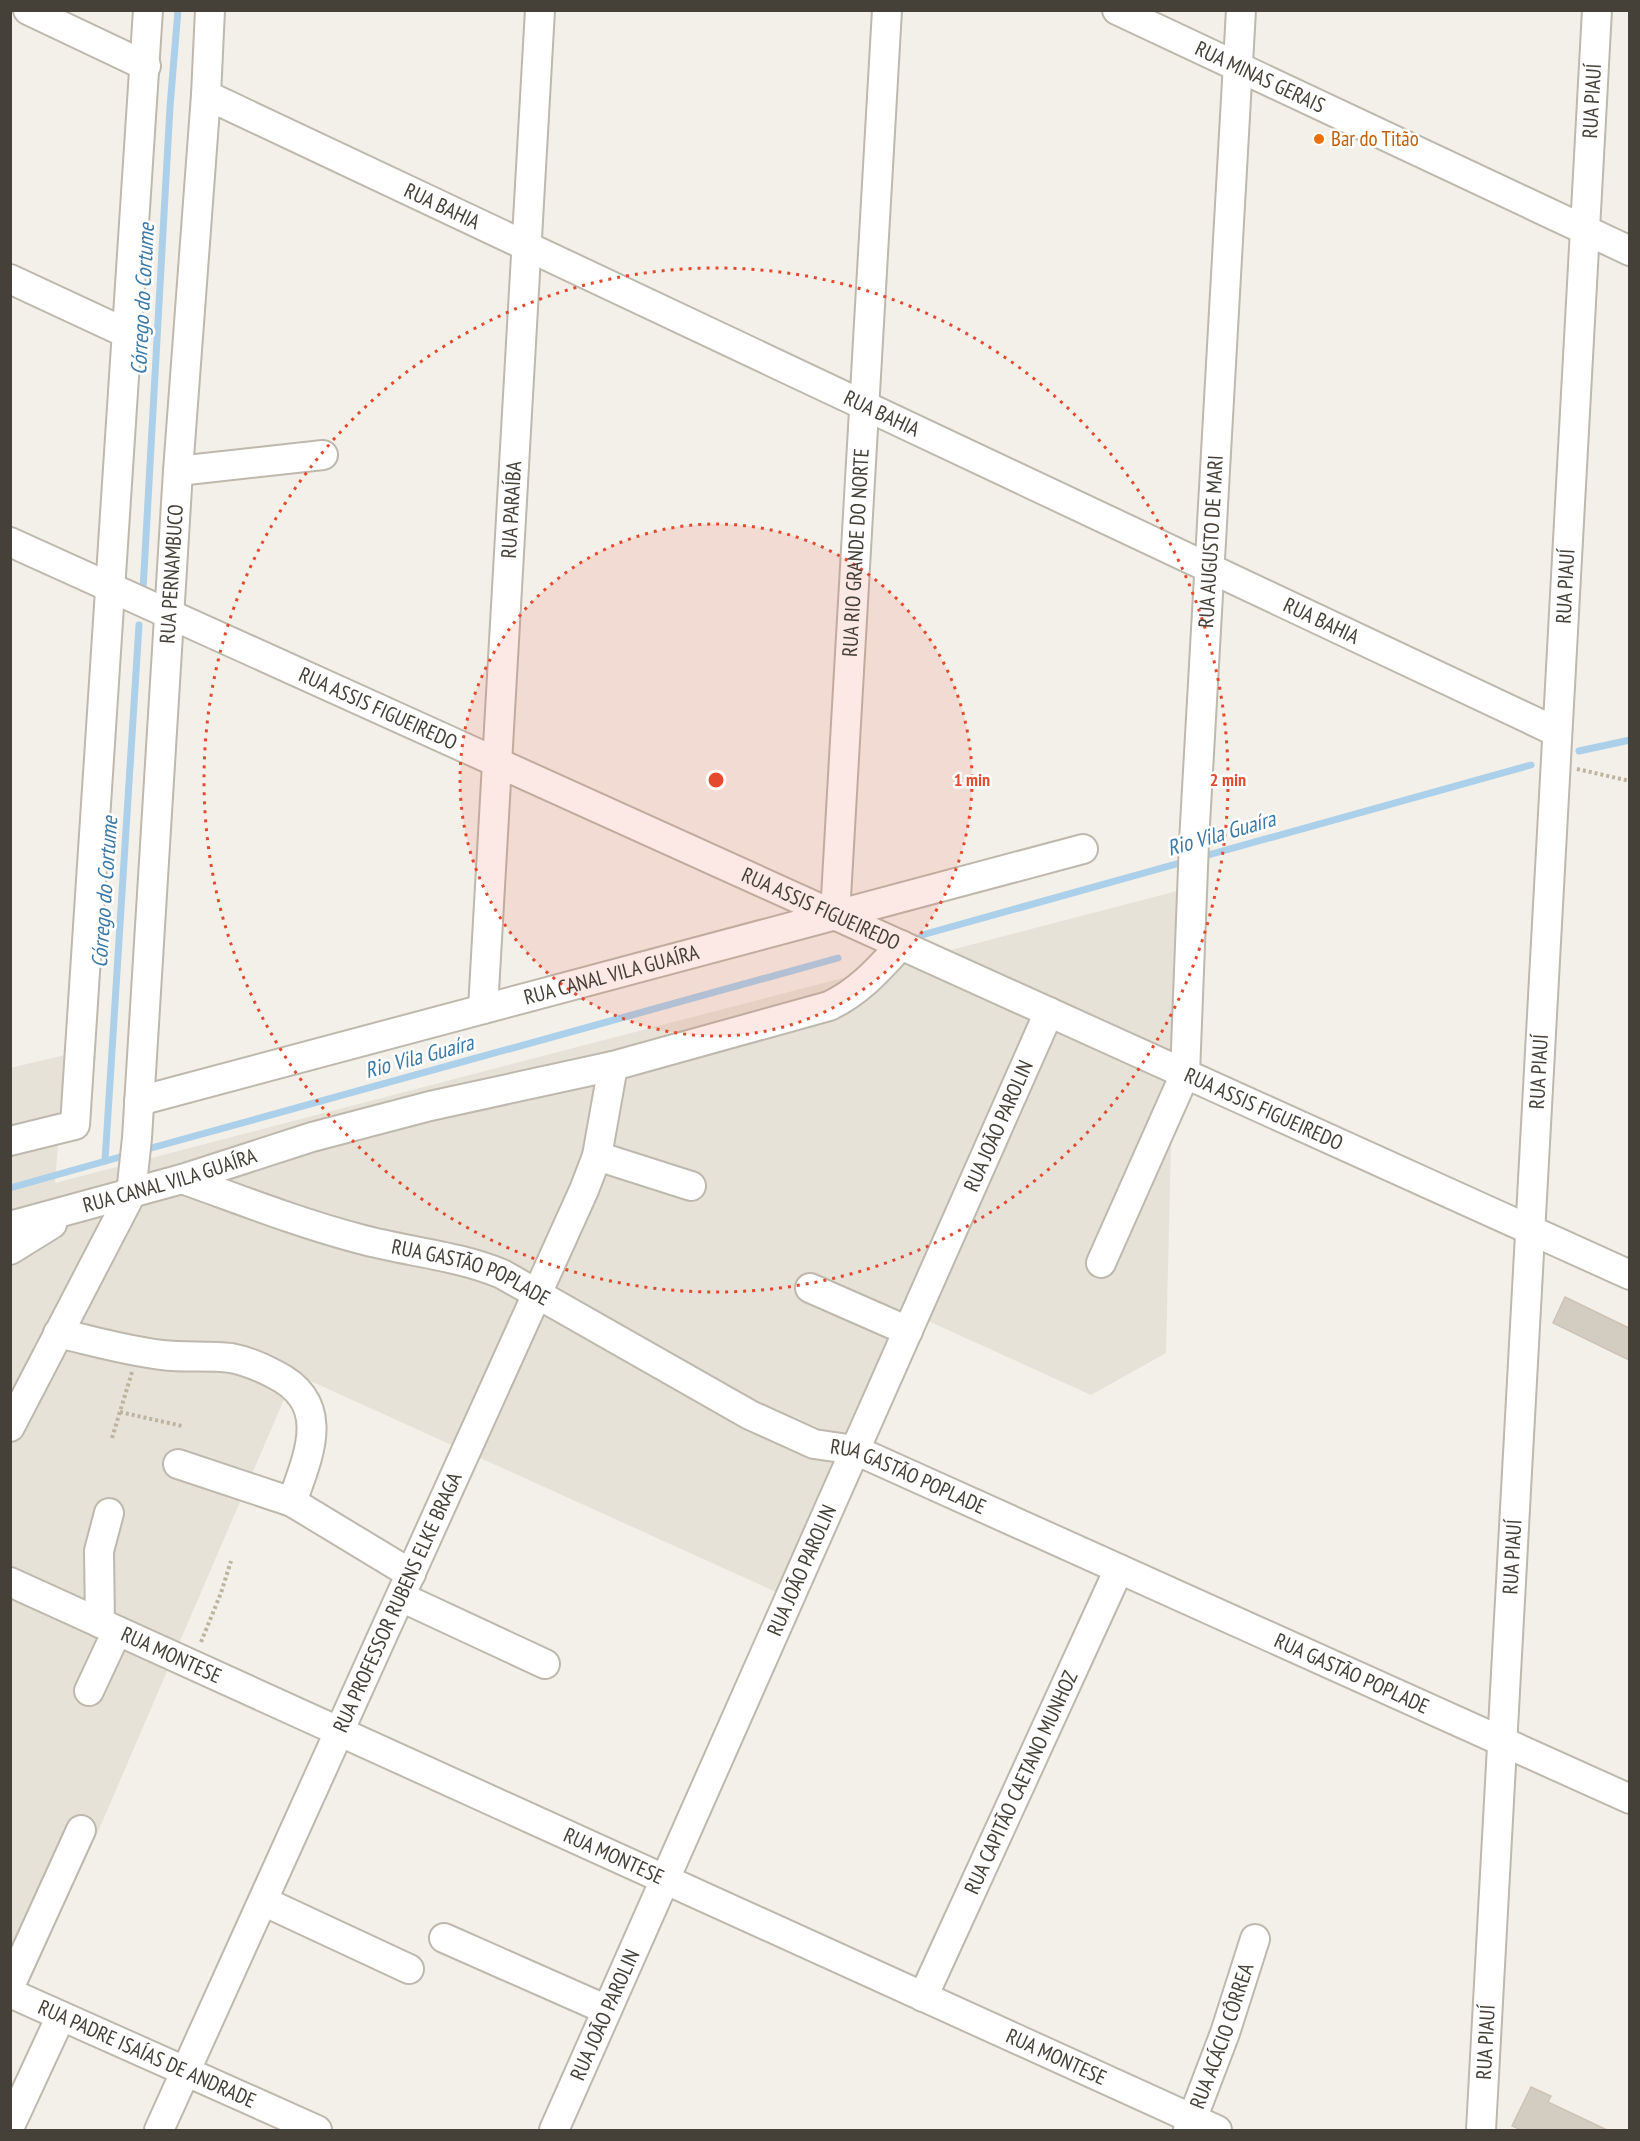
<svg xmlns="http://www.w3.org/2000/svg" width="1640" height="2141" font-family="'PT Sans Narrow',sans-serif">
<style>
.residential{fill:#e6e2d8}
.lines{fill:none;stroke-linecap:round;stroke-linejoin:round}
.stream{stroke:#acd0e9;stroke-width:7}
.building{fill:#d3ccc0;stroke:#cec3b4;stroke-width:1.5}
.minor-casing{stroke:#beb8ad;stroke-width:32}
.path{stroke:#beb39f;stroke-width:4;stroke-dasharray:3 3;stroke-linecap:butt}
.minor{stroke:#fff;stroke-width:28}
.ring{fill:none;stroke:#e54a2e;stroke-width:3;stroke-dasharray:3 6}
.food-dot{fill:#e8710a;stroke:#fff;stroke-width:2}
.labels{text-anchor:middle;stroke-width:5;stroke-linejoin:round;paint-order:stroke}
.street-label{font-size:21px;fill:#464138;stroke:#fff}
.food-label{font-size:21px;fill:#c56008;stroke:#fff;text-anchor:start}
.water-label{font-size:22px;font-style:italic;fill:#3b7aa8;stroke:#fff}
.centre{fill:#e54a2e;stroke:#fff;stroke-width:3}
.ring-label{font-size:18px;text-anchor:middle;font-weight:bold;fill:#e54a2e;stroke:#fff;stroke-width:5;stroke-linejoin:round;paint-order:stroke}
</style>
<rect width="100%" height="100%" fill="#f3f0e9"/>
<path class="residential" d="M1177,891L1166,1353L1091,1395L928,1321L798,1602L295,1374L97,1834L14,2004L10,2003V1068L65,1055L55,1183Z"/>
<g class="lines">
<g class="stream">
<path d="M143,590L170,107L178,10"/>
<path d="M1579,751L1630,740"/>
<path d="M1201,857L1531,765"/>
<path d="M922,935L1187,861"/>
<path d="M144,1150L838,958"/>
<path d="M105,1161L139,625"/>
<path d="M10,1188L127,1155"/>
</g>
</g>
<g class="building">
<path d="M1565,1297L1629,1328V1360L1553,1323Z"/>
<path d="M1531,2087L1551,2096L1548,2102L1607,2130H1521L1512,2126Z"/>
</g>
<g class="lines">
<defs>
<g id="minor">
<path d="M28,10L146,66"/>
<path id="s1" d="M1117,10L1630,251"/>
<path id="s2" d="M206,95L1557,732"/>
<path d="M10,279L126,333"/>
<path d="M178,471L323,455"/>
<path id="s3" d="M10,542L1630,1275"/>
<path id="s4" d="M835,915L887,10"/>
<path id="s5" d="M483,1009L540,10"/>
<path id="s6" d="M139,1101L1083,849"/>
<path d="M10,1141L75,1125L148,10"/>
<path d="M597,1156L691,1186"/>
<path id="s7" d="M182,1179C241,1200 299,1223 360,1239C408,1252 456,1255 502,1274L750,1415L814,1444L855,1450L1630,1799"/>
<path id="s8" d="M10,1226L182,1179L312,1137L430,1106L613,1066L829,1006C859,992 879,969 901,945"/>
<path d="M10,1250L52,1224"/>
<path id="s9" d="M1101,1263L1185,1074L1194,842L1241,10"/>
<path d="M810,1288L908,1331"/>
<path d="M58,1333C93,1341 127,1351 162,1355C185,1358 208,1355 231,1358C246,1361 261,1367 274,1374C333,1403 309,1454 292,1502"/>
<path id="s10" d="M10,1427L131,1194L137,1138L178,471L206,95L210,10"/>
<path d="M178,1464L292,1502L411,1574"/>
<path id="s11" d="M10,1582L1217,2130"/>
<path d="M401,1597L545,1664"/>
<path d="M100,1623L99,1551L109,1513"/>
<path d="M89,1691L117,1631"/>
<path d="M263,1901L409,1969"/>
<path d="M444,1938L607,2010"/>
<path d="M10,1986L81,1830"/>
<path id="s12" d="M10,1993L317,2130"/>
<path id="s13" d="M923,1997L1119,1569"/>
<path d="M10,2126L61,2016"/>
<path id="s14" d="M159,2130L584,1190L597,1156L613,1066"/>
<path id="s15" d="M554,2130L1049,1012"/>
<path id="s16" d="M1188,2130L1225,2033L1255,1939"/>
<path id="s17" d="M1481,2130L1597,10"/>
</g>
</defs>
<use href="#minor" class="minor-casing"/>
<g class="path">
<path d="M1577,769L1630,781"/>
<path d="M120,1412L182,1426"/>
<path d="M112,1438L132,1372"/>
<path d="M201,1642L221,1593L231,1561"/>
</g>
<use href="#minor" class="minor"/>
</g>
<circle cx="716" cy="780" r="256" fill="#e54a2e" fill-opacity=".12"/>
<g class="ring">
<circle cx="716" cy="780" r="256"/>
<circle cx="716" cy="780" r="512"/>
</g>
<circle class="food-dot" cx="1319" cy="139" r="6"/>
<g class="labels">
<g class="street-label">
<text dy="7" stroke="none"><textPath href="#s1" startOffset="158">RUA MINAS GERAIS</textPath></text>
<text dy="7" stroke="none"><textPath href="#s17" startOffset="2032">RUA PIAUÍ</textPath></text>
<text dy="7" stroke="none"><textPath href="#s2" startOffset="261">RUA BAHIA</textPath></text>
<text dy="7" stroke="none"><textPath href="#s2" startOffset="747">RUA BAHIA</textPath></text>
<text dy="7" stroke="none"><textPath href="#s5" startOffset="500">RUA PARAÍBA</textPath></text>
<text dy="7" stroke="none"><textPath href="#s9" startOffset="740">RUA AUGUSTO DE MARI</textPath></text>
<text dy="7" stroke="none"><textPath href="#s4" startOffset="363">RUA RIO GRANDE DO NORTE</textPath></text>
<text dy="7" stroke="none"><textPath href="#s10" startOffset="884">RUA PERNAMBUCO</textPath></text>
<text dy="7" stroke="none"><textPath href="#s17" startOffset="1546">RUA PIAUÍ</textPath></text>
<text dy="7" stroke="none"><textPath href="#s2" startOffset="1233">RUA BAHIA</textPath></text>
<text dy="7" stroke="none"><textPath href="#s3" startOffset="404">RUA ASSIS FIGUEIREDO</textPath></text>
<text dy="7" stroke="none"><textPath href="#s3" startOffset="890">RUA ASSIS FIGUEIREDO</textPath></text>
<text dy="7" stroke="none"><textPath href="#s6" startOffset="489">RUA CANAL VILA GUAÍRA</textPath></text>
<text dy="7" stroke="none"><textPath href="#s17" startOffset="1060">RUA PIAUÍ</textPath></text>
<text dy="7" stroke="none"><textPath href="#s3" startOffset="1376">RUA ASSIS FIGUEIREDO</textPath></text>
<text dy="7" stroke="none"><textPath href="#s15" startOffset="1098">RUA JOÃO PAROLIN</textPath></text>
<text dy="7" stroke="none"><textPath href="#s8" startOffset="166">RUA CANAL VILA GUAÍRA</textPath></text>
<text dy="7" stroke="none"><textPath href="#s7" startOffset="304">RUA GASTÃO POPLADE</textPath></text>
<text dy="7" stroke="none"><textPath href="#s7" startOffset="790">RUA GASTÃO POPLADE</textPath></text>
<text dy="7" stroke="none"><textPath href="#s17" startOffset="574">RUA PIAUÍ</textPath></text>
<text dy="7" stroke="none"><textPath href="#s15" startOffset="612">RUA JOÃO PAROLIN</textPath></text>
<text dy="7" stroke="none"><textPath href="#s14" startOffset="579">RUA PROFESSOR RUBENS ELKE BRAGA</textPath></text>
<text dy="7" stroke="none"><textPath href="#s11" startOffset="177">RUA MONTESE</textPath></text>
<text dy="7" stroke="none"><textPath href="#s7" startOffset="1276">RUA GASTÃO POPLADE</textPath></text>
<text dy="7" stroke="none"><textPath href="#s13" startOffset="236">RUA CAPITÃO CAETANO MUNHOZ</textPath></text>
<text dy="7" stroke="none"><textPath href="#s11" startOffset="663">RUA MONTESE</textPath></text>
<text dy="7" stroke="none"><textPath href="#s15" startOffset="126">RUA JOÃO PAROLIN</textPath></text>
<text dy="7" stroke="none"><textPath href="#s16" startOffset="100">RUA ACÁCIO CÔRREA</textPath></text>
<text dy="7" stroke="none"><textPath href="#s17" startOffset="88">RUA PIAUÍ</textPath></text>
<text dy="7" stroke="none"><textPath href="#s12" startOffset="150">RUA PADRE ISAÍAS DE ANDRADE</textPath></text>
<text dy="7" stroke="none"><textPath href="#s11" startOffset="1149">RUA MONTESE</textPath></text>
</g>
<g class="food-label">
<text x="1331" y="146">Bar do Titão</text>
</g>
<g class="water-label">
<text transform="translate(142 299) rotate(-87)" y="8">Córrego do Cortume</text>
<text transform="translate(1221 833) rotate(-16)" y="8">Rio Vila Guaíra</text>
<text transform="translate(104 892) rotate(-86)" y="8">Córrego do Cortume</text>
<text transform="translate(419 1056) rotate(-15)" y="8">Rio Vila Guaíra</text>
</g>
</g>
<circle cx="716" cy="780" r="9" class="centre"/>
<g class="ring-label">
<text x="972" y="786">1 min</text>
<text x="1228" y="786">2 min</text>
</g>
<rect width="1640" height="2141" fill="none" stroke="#464138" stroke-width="24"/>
</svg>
